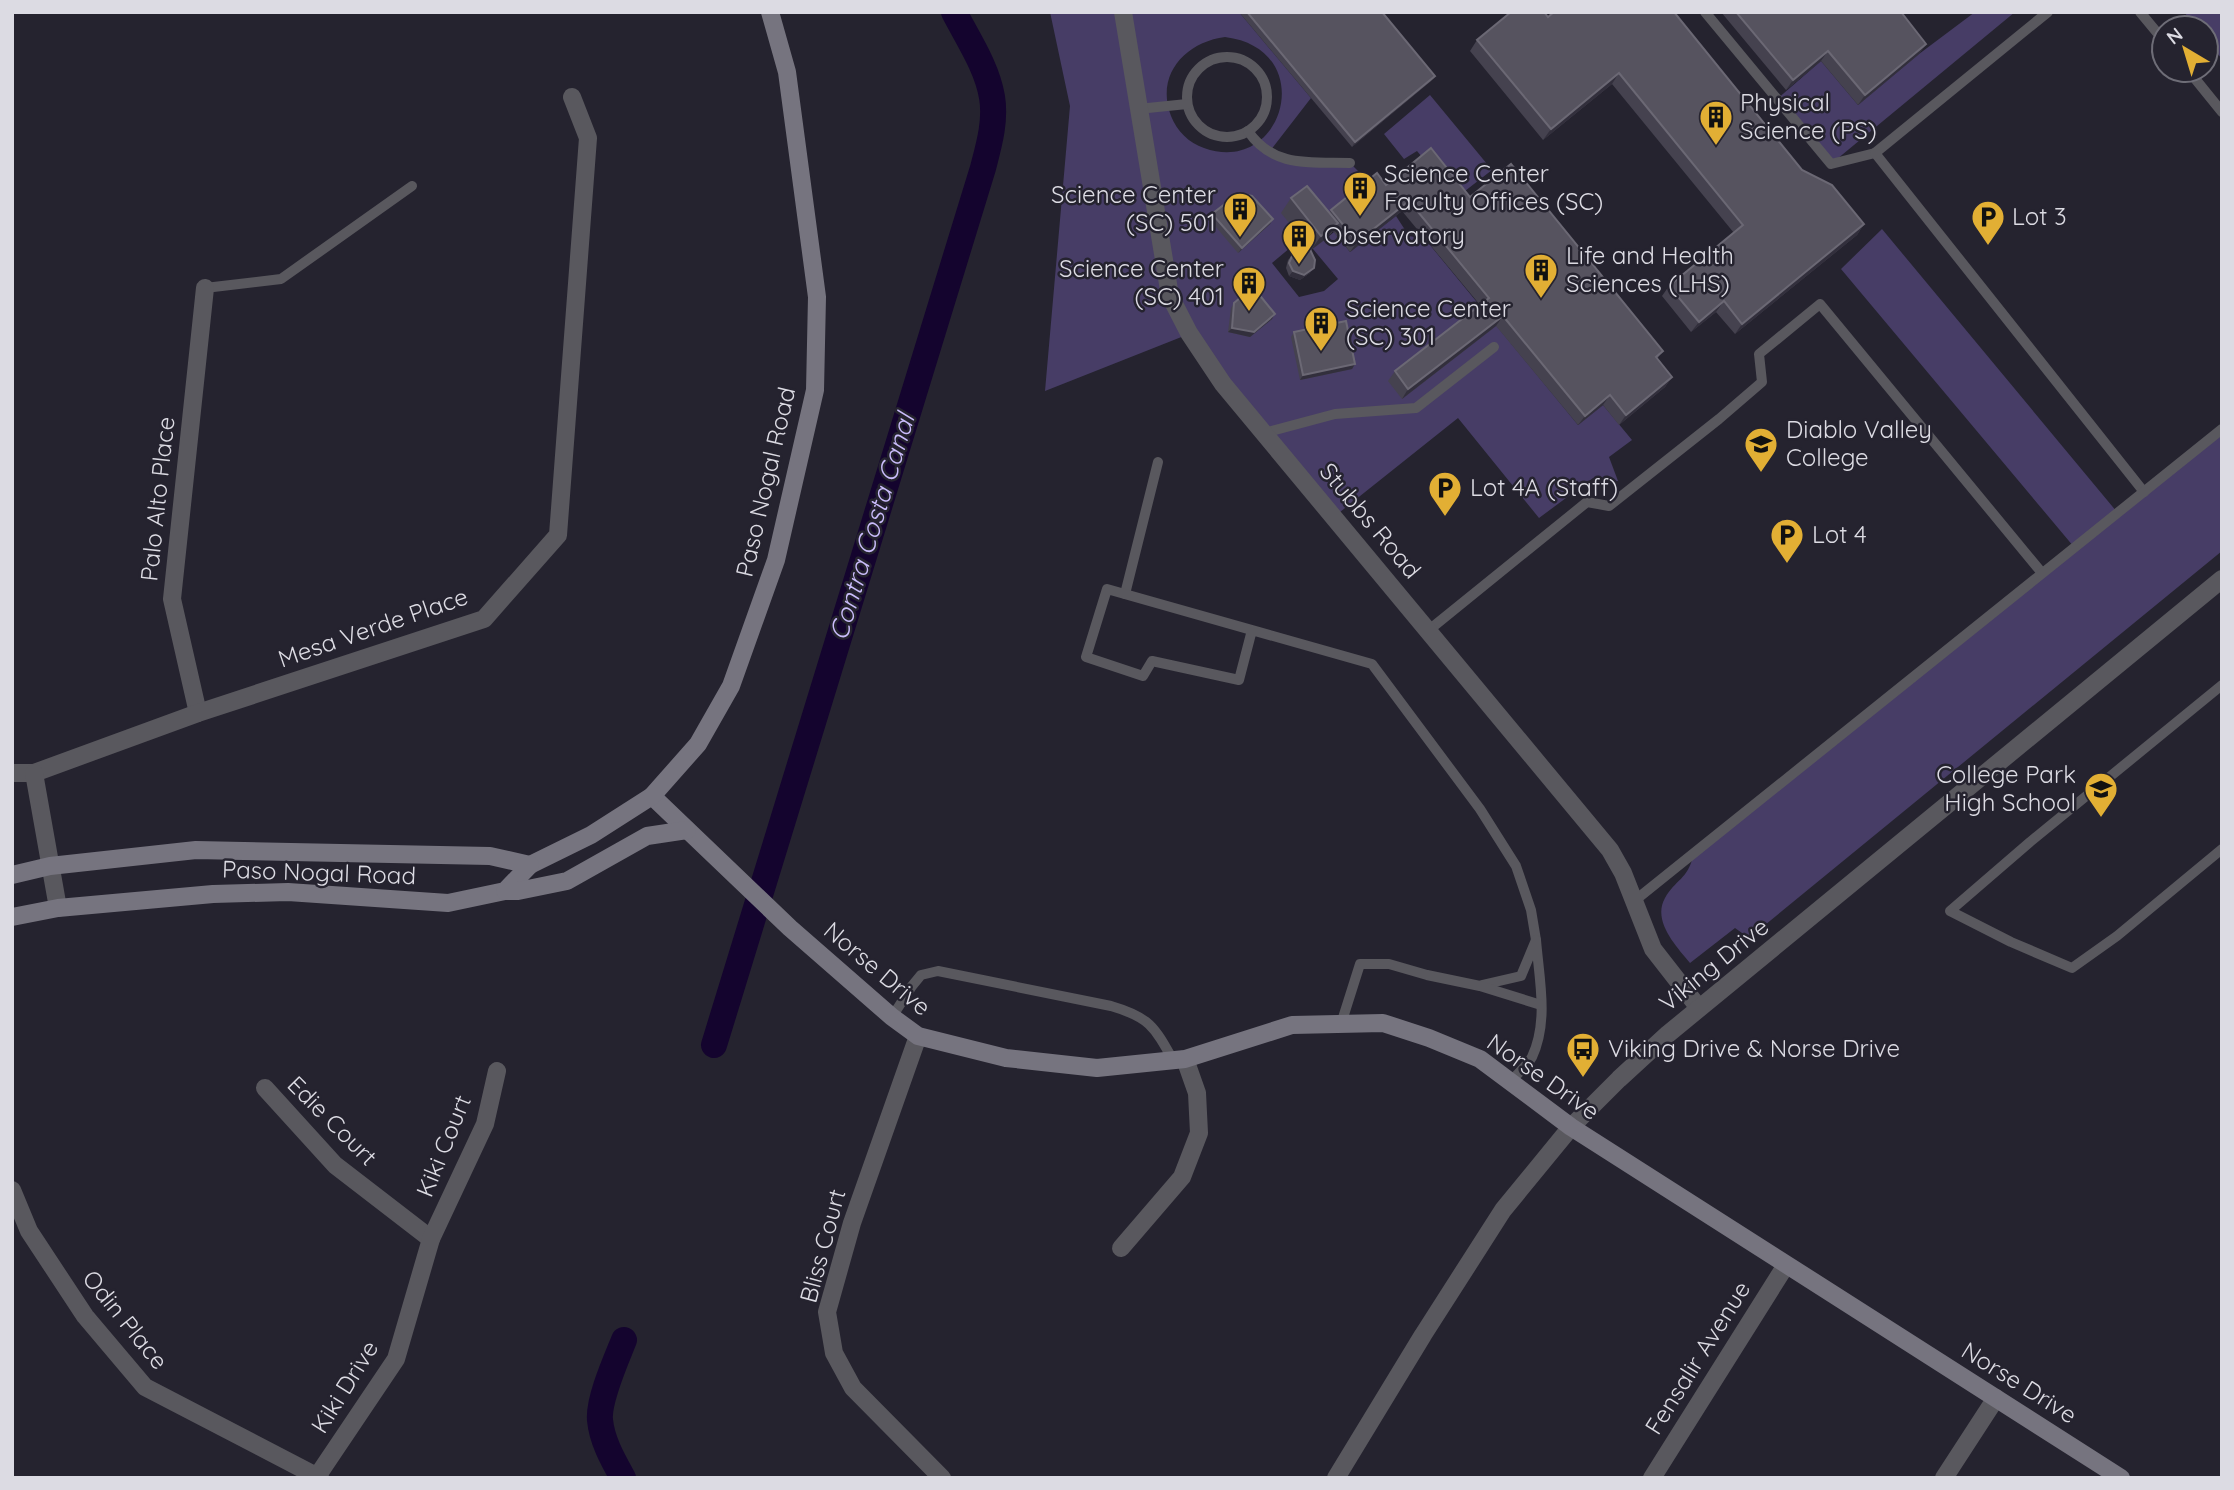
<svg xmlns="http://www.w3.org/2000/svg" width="2234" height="1490" font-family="Quicksand,sans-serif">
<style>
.green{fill:#473d66;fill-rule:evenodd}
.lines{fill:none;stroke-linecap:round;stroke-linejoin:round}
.canal{stroke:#14042e;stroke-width:26}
.lane{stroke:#59585e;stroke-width:10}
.street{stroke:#59585e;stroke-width:18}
.secondary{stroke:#76747f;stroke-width:18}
.wall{fill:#45424f}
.shaded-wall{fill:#322f3c}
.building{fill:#56535f;stroke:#6b6874;stroke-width:2}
.labels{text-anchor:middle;stroke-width:5;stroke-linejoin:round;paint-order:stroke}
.poi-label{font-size:24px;fill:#dcdbe3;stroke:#25232f;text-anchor:start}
.street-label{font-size:24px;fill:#dcdbe3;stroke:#25232f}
.water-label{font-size:26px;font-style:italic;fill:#cabcfb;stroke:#25232f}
</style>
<rect width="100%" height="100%" fill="#25232f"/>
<g class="green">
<path d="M1050,12H1239L1311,98L1270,151L1290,162L1350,163L1370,183L1324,220L1328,237L1334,232L1350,252L1396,216L1409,236L1425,239L1578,425L1603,405L1632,440L1609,457L1618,481L1599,484L1593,478L1539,518L1458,418L1335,516L1189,334L1045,391L1070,106ZM1225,37C1320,49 1284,177 1204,148C1189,143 1177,131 1171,116C1155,74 1186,42 1225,37ZM1303,237L1338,279L1324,291L1299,297L1272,263Z"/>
<path d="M1975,12H2015L1831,164L1777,99L1821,61L1858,105L1919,54Z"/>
<path d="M2184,12H2222V59L2206,40V28H2197Z"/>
<path d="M1430,95L1492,170L1456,198L1417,151L1404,159L1384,134Z"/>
<path d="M1882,229L2117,512L2222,429V551L1749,938L1735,928L1690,963C1676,946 1652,921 1665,898C1675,880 1688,879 1693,856L2074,547L1841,269Z"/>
</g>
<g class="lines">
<g class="canal">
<path d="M714,1045L983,168C989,145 996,121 992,97C987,67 968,39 954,12"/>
<path d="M623,1478C613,1460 602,1441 600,1420C598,1400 616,1360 624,1340"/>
</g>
<g class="lane">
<path d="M1705,12L1831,164L1875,153"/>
<path d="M2048,12L1875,153L2144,492"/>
<path d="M2140,12L2164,41"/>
<circle cx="1227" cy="97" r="40"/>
<path d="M2188,70L2222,112"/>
<path d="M1138,109L1187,104"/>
<path d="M1248,131C1273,168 1310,162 1350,163"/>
<path d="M205,288L281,279L412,186"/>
<path d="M1264,433L1335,414L1416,408L1494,347"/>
<path d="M1125,594L1158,462"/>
<path d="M1252,630L1239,680L1152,661L1143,676L1086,657L1107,589L1372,664L1480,809L1516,866L1531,910L1536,940"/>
<path d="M1429,630L1587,502L1609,506L1719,419L1762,382L1759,354L1820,304L2042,573"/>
<path d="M2222,685L2030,842L1950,911L2011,942L2072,968L2117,936L2222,849"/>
<path d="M1633,902L2222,429"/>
<path d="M1482,985L1521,976L1536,940C1539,978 1549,1021 1532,1057C1527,1066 1517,1074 1510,1082"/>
<path d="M892,1017L912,986L921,975L938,971L1111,1006C1149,1017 1154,1026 1173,1060"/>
<path d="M1341,1024L1360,964H1389L1427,975L1480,986L1541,1005"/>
</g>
<g class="street">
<path d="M1123,12L1170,296L1189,333L1223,384L1610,850L1623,873L1653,949L1699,1008"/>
<path d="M198,713L172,599L205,288"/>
<path d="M12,773H34L198,713L484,619L558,535L588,138L572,97"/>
<path d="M34,773L58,908"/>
<path d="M918,1036L852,1223L827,1312L834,1353L853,1388L942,1478"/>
<path d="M265,1088L335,1165L431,1239"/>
<path d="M12,1190L29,1231L85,1316L145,1387L320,1478"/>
<path d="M1121,1248L1182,1177L1199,1133L1197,1093L1185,1059"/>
<path d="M316,1478L396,1359L431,1239L485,1124L497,1071"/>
<path d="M1336,1478L1423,1335L1503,1210L1571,1127L1619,1079L1668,1034L2222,579"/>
<path d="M1652,1478L1786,1265"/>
<path d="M1944,1478L1996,1398"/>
</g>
<g class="secondary">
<path d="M652,796L790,928L892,1017L918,1036L1006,1058L1097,1068L1185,1059L1292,1025L1383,1023L1429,1038L1480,1059L1571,1127L2121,1478"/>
<path d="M530,865L591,835L652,796L698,744L731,686L776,560L815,390L817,297L787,72L770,12"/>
<path d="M12,875L50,866L196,850L490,856L530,865L505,891L448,903L288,892L213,894L58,908L12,917"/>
<path d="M505,891H518L567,881L647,836L687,830"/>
</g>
</g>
<g class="wall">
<path d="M1239,12H1382L1435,76L1431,81L1352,147Z"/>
<path d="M1721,12H1906L1902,15L1926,44L1919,54L1858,105L1821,61L1786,90Z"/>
<path d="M1548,17L1802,170L1864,224L1857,235L1735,334L1716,312L1691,332L1662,296L1669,286L1734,233L1612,84L1543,140L1470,51L1477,40Z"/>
<path d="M1386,185L1470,197L1663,351L1657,359L1672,377L1665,387L1619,425L1603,405L1578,425L1496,326L1402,399L1388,381L1395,371L1480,305L1402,211L1350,252L1333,231L1327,238L1311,250L1309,248L1310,273L1300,280L1289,276L1286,268L1288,260L1292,256L1308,246L1281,213L1291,198L1329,213L1331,210Z"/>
<path d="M1212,214L1270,224L1238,253L1209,219Z"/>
<path d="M1234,303L1272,319L1250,337L1228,332L1231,308Z"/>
<path d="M1294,332L1355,364L1352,369L1300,380L1291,337Z"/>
</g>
<g class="shaded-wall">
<path d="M1926,44L1919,54L1858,105L1865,95Z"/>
<path d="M1828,51L1821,61L1786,90L1793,80Z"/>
<path d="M1619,73L1612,84L1543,140L1551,129Z"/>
<path d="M1435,76L1431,81L1352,147L1355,142Z"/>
<path d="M1409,201L1402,211L1350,252L1357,242Z"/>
<path d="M1273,219L1270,224L1238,253L1242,248Z"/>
<path d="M1338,223L1327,238L1311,250L1321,236Z"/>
<path d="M1864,224L1857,235L1735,334L1742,324Z"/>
<path d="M1314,268L1310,273L1300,280L1289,276L1293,271Z"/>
<path d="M1724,301L1716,312L1691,332L1699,322Z"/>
<path d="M1275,314L1272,319L1250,337L1228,332L1232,328Z"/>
<path d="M1503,316L1496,326L1402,399L1408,389Z"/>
<path d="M1355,364L1352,369L1300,380L1303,375Z"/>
<path d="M1672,377L1665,387L1619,425L1626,415Z"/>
<path d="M1610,395L1603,405L1578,425L1585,416Z"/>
</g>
<g class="building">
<path d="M1247,12H1382L1435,76L1355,142Z"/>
<path d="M1511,12H1544L1548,17L1554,12H1674L1802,170L1832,185L1864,224L1742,324L1724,301L1699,322L1669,286L1743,225L1619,73L1551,129L1477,40Z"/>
<path d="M1736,12H1901L1926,44L1865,95L1828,51L1793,80Z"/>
<path d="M1431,148L1470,197L1511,164L1663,351L1656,357L1672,377L1626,415L1610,395L1585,416L1503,316L1408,389L1395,371L1489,298L1409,201L1357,242L1331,210L1377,173L1386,185Z"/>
<path d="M1307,186L1338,223L1321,236L1291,198Z"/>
<path d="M1239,193L1252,196L1273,219L1242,248L1212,214Z"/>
<path d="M1308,245L1315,260L1314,268L1304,275L1293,271L1289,263L1292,256Z"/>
<path d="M1253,287L1275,314L1254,332L1232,328L1234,303Z"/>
<path d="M1346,321L1355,364L1303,375L1294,332Z"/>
</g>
<defs>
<symbol id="building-pin" viewBox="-11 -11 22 30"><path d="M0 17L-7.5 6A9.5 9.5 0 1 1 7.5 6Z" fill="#e2af34" stroke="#25232f"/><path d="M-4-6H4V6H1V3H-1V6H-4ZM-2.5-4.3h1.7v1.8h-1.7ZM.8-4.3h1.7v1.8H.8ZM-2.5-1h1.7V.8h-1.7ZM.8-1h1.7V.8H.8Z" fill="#111"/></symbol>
<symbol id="parking-pin" viewBox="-11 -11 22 30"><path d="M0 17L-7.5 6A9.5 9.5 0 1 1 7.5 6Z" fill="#e2af34" stroke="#25232f"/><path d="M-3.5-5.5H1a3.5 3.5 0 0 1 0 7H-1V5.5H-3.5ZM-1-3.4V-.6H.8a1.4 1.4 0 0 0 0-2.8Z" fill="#111"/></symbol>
<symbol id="university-pin" viewBox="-11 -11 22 30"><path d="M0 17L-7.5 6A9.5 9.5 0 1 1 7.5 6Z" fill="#e2af34" stroke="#25232f"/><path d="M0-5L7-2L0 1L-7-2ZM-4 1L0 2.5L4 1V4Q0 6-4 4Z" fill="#111"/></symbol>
<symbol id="school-pin" viewBox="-11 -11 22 30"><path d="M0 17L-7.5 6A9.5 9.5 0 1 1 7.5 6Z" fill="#e2af34" stroke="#25232f"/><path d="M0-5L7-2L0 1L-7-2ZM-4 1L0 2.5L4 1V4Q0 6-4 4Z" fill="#111"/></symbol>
<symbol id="bus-pin" viewBox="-11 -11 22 30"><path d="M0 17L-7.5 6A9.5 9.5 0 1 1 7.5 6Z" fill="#e2af34" stroke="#25232f"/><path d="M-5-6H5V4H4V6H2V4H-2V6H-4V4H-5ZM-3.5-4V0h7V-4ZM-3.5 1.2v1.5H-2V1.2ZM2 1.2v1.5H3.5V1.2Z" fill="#111"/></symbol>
</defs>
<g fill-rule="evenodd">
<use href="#building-pin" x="1697" y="98" width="38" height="52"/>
<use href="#building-pin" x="1341" y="169" width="38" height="52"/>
<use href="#building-pin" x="1221" y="190" width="38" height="52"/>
<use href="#parking-pin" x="1969" y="198" width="38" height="52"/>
<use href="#building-pin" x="1280" y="217" width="38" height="52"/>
<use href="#building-pin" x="1522" y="251" width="38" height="52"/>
<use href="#building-pin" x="1230" y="264" width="38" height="52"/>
<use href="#building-pin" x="1302" y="304" width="38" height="52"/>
<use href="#university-pin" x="1742" y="425" width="38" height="52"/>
<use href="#parking-pin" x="1426" y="469" width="38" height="52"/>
<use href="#parking-pin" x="1768" y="516" width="38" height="52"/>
<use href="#school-pin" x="2082" y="770" width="38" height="52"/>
<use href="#bus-pin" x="1564" y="1030" width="38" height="52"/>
</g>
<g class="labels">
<g class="poi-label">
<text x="1740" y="111">Physical<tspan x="1740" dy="28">Science (PS)</tspan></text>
<text x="1384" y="182">Science Center<tspan x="1384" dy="28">Faculty Offices (SC)</tspan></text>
<text x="1216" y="203" text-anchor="end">Science Center<tspan x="1216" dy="28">(SC) 501</tspan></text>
<text x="2012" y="225">Lot 3</text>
<text x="1324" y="244">Observatory</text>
<text x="1566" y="264">Life and Health<tspan x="1566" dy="28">Sciences (LHS)</tspan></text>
<text x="1224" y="277" text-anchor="end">Science Center<tspan x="1224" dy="28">(SC) 401</tspan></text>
<text x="1346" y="317">Science Center<tspan x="1346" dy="28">(SC) 301</tspan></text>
<text x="1786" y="438">Diablo Valley<tspan x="1786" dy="28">College</tspan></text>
<text x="1470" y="496">Lot 4A (Staff)</text>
<text x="1812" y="543">Lot 4</text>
<text x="2076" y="783" text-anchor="end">College Park<tspan x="2076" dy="28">High School</tspan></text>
<text x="1608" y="1057">Viking Drive &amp; Norse Drive</text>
</g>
<g class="street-label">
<text transform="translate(766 482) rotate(-77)" y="8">Paso Nogal Road</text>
<text transform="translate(158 499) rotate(-84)" y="8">Palo Alto Place</text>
<text transform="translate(1370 521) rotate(50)" y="8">Stubbs Road</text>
<text transform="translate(373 628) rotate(-19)" y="8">Mesa Verde Place</text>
<text transform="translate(319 873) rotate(2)" y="8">Paso Nogal Road</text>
<text transform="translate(1714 965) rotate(-39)" y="8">Viking Drive</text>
<text transform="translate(877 969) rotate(40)" y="8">Norse Drive</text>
<text transform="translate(1543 1077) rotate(35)" y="8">Norse Drive</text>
<text transform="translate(332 1121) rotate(45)" y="8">Edie Court</text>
<text transform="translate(444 1146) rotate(-68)" y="8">Kiki Court</text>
<text transform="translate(823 1246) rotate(-75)" y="8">Bliss Court</text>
<text transform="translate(125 1320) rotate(51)" y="8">Odin Place</text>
<text transform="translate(1698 1358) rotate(-58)" y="8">Fensalir Avenue</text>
<text transform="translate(2019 1383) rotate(32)" y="8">Norse Drive</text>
<text transform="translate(345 1387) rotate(-58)" y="8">Kiki Drive</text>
</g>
<g class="water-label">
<text transform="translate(872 527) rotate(-73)" y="9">Contra Costa Canal</text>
</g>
</g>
<rect width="2234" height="1490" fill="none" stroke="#dcdbe3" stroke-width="28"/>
<g transform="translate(2185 49) rotate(322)"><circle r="33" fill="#25232f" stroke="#6e6d77" stroke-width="2"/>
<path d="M0-5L12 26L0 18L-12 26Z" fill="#e2af34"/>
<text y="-10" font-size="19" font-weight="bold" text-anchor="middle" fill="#dcdbe3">N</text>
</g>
</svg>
